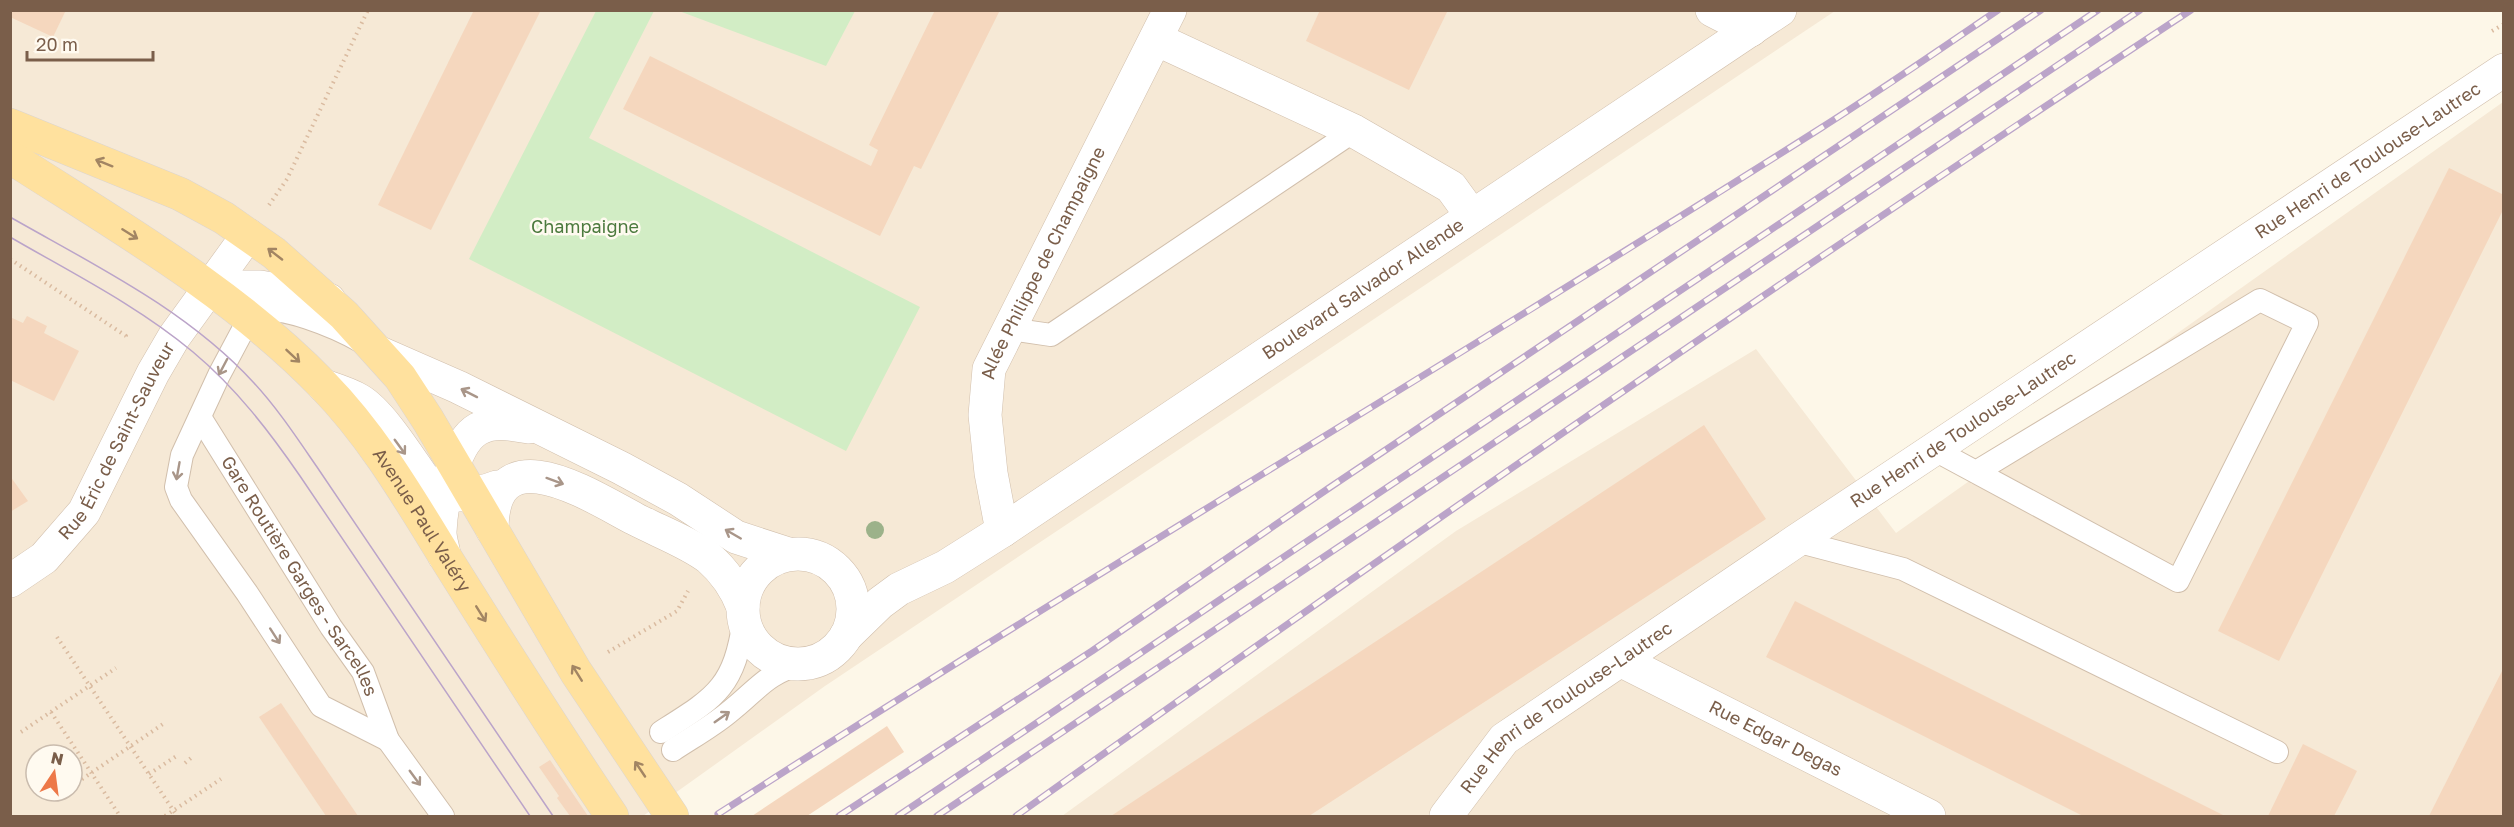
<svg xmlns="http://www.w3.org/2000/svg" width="2514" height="827" font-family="'Golos Text',sans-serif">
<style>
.residential{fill:#f6e9d6;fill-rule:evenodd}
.green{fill:#d2edc5}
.building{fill:#f5d7be}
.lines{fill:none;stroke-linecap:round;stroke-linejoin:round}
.lane-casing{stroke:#d1bfac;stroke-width:24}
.street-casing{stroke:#d1bfac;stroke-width:34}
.primary-casing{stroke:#dcd5d0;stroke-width:34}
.path{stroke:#dabba0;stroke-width:4;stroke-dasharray:1.5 4.5;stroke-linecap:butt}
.lane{stroke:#fff;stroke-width:22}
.street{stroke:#fff;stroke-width:33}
.primary{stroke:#ffe19e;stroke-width:33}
.tram{stroke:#bba4c9;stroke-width:1.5}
.rail-casing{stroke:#bba4c9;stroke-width:7}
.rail{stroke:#fffaf0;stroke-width:4.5;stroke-dasharray:14;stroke-linecap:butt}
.tree{fill:#9cb28a}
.oneway{stroke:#a28563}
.oneway2{stroke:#a99689}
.labels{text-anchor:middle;stroke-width:5;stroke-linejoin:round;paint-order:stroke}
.street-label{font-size:18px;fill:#7a5e4a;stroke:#fffaf0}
.park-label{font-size:18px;fill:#4c7a3e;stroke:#fffaf0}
</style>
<rect width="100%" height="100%" fill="#fdf7e8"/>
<g class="residential">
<path d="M10,11H1835L825,686L643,816H11ZM36,755H72V791H36Z"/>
<path d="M2503,102V816H1062L1456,531L1756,349L1896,533Z"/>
</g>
<g class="green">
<path d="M596,11H654L589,138L920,307L846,451L469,259Z"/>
<path d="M679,11L855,10V11L826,66Z"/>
</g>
<g class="building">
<path d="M10,10H66L53,37L10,17Z"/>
<path d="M474,10H541L431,230L378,205Z"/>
<path d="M935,10H1000L921,169L914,166L880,236L623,109L650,56L871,166L878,150L869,145Z"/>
<path d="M1320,10H1448L1409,90L1306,41Z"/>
<path d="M2449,168L2504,195V208L2279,661L2218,631Z"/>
<path d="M27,316L47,326L44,333L79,351L54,401L10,380V317L23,323Z"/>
<path d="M1704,425L1766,519L1309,816H1111Z"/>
<path d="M10,476L28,501L10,512Z"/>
<path d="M1795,601L2225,816H2083L1766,657Z"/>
<path d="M2504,667V816H2429Z"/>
<path d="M281,703L358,816H326L259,717Z"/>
<path d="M887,726L904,752L807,816H752Z"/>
<path d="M2303,744L2357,771L2348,789L2334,816H2268Z"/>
<path d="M550,760L588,816H570L557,798L559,796L539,767Z"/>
</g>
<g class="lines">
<defs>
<g id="lane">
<path d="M1010,329L1051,335L1354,131"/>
<path d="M362,342C340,329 275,300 252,313L219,375L182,455L176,487L181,500L247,593L321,706L388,740"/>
<path id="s1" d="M200,417L331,627L363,672L388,740L443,816"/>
<path d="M1933,449L2178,581L2307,323L2260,300L1976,472"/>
<path d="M1796,541L1903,569L2277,752"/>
<path d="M661,732C716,697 734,688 744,620"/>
<path d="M673,750C691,738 711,727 728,713C759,689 764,674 804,663"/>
</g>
<g id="street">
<path d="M1712,10L1751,30"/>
<path d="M1156,39L1354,131L1451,187L1472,216"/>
<path d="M211,287H260L329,300"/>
<path d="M378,352L458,387L621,468L678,499L736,537L788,554"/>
<path d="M324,386C336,390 349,394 359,400C383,414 413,465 431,489C447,500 479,494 497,487"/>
<path d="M492,529C493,431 591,496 635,519C658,531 690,543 709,558C724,571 736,589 743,607"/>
<path id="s2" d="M1002,531L991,473L985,415L989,369L1170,10"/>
<circle cx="798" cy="609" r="55"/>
<path d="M444,555C443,547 440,540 440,532C441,505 453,443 478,429C494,420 512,424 529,427"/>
<path id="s3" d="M10,581L44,558L84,512L153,373L174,337L248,235"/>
<path id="s4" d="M846,636L880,603L899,589L945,567L1002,531L1780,10"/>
<path id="s5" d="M1622,661L1929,816"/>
<path id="s6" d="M1446,816L1504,739L1796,541L2504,70"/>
</g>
<g id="primary">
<path d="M10,125L180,194L224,218L274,253L344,315L400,377L428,420L576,672L672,816"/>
<path id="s7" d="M10,157C119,227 233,292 323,385C376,439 414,507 454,571C506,654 558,736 612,816"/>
</g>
</defs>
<use href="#lane" class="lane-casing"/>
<use href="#street" class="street-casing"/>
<use href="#primary" class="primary-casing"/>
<g class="path">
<path d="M2492,31L2504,24"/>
<path d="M269,205L287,179L368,10"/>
<path d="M10,259L126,336L125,340"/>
<path d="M57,637L177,816"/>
<path d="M608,652L677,611L688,591"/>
<path d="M51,712L120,816"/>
<path d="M21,732L116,668"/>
<path d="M185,763L191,758"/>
<path d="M149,774L178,755"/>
<path d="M72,786L166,722"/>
<path d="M62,792L64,791"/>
<path d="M165,816L221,779"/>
</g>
<use href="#lane" class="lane"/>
<use href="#street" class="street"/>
<use href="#primary" class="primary"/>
<g class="tram">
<path d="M10,217C96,266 187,310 254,383C278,409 297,438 317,467L553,816"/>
<path d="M10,237C72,273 138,306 193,352C236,388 269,431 300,476L530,816"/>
</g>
<defs>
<g id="rail">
<path d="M718,814C1082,580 1455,360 1821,128C1881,90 1939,50 1998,10"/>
<path d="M839,816L1092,651L1329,488L2041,10"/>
<path d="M898,816L2098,10"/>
<path d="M937,816L2140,10"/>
<path d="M1016,816C1402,541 1794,271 2191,10"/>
</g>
</defs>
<use href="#rail" class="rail-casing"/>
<use href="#rail" class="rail"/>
</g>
<circle class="tree" cx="875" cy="530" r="9"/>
<defs><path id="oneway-shaft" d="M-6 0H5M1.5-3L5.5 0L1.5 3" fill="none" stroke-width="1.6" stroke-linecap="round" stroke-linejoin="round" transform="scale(1.5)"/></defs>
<g class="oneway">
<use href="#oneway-shaft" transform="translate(104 163) rotate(-158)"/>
<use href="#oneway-shaft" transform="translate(130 234) rotate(32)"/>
<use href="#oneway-shaft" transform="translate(275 254) rotate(-142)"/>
<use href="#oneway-shaft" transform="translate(293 356) rotate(43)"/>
<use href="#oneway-shaft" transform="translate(481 614) rotate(58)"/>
<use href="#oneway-shaft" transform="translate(577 673) rotate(-122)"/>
<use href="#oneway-shaft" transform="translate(640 769) rotate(-124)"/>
</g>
<g class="oneway2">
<use href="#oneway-shaft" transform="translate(223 367) rotate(118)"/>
<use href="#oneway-shaft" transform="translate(469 393) rotate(-153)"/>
<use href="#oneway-shaft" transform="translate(400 447) rotate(54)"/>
<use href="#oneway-shaft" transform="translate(178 471) rotate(100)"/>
<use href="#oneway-shaft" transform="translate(555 481) rotate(20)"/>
<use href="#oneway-shaft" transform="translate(733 534) rotate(-150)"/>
<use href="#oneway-shaft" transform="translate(275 636) rotate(57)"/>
<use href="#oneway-shaft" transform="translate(722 717) rotate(-35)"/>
<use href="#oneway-shaft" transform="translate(415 778) rotate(54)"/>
</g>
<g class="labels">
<g class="street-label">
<text dy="6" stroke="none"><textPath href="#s6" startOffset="1136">Rue Henri de Toulouse-Lautrec</textPath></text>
<text dy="6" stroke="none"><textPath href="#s2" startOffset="282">Allée Philippe de Champaigne</textPath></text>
<text dy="6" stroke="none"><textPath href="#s4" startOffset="624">Boulevard Salvador Allende</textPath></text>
<text dy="6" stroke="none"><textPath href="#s6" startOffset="650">Rue Henri de Toulouse-Lautrec</textPath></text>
<text dy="6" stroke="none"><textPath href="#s3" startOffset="180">Rue Éric de Saint-Sauveur</textPath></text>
<text dy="6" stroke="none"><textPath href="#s7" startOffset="556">Avenue Paul Valéry</textPath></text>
<text dy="6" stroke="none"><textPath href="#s1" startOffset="188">Gare Routière Garges - Sarcelles</textPath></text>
<text dy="6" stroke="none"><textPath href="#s6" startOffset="164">Rue Henri de Toulouse-Lautrec</textPath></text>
<text dy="6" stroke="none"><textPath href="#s5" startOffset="172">Rue Edgar Degas</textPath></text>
</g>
<g class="park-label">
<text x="585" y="233">Champaigne</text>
</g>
</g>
<rect width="2514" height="827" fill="none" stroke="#7a5e4a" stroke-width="24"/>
<g transform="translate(54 773) rotate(13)"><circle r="28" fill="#fffaf0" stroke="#cabcae" stroke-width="1.5"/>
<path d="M0-4.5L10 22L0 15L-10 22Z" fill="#ed7848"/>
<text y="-9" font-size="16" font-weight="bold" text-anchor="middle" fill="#7a5e4a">N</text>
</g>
<path d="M27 51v9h126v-9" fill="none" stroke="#7a5e4a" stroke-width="3"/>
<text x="36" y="51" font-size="18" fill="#7a5e4a" stroke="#fffaf0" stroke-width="4.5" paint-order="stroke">20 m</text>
</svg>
